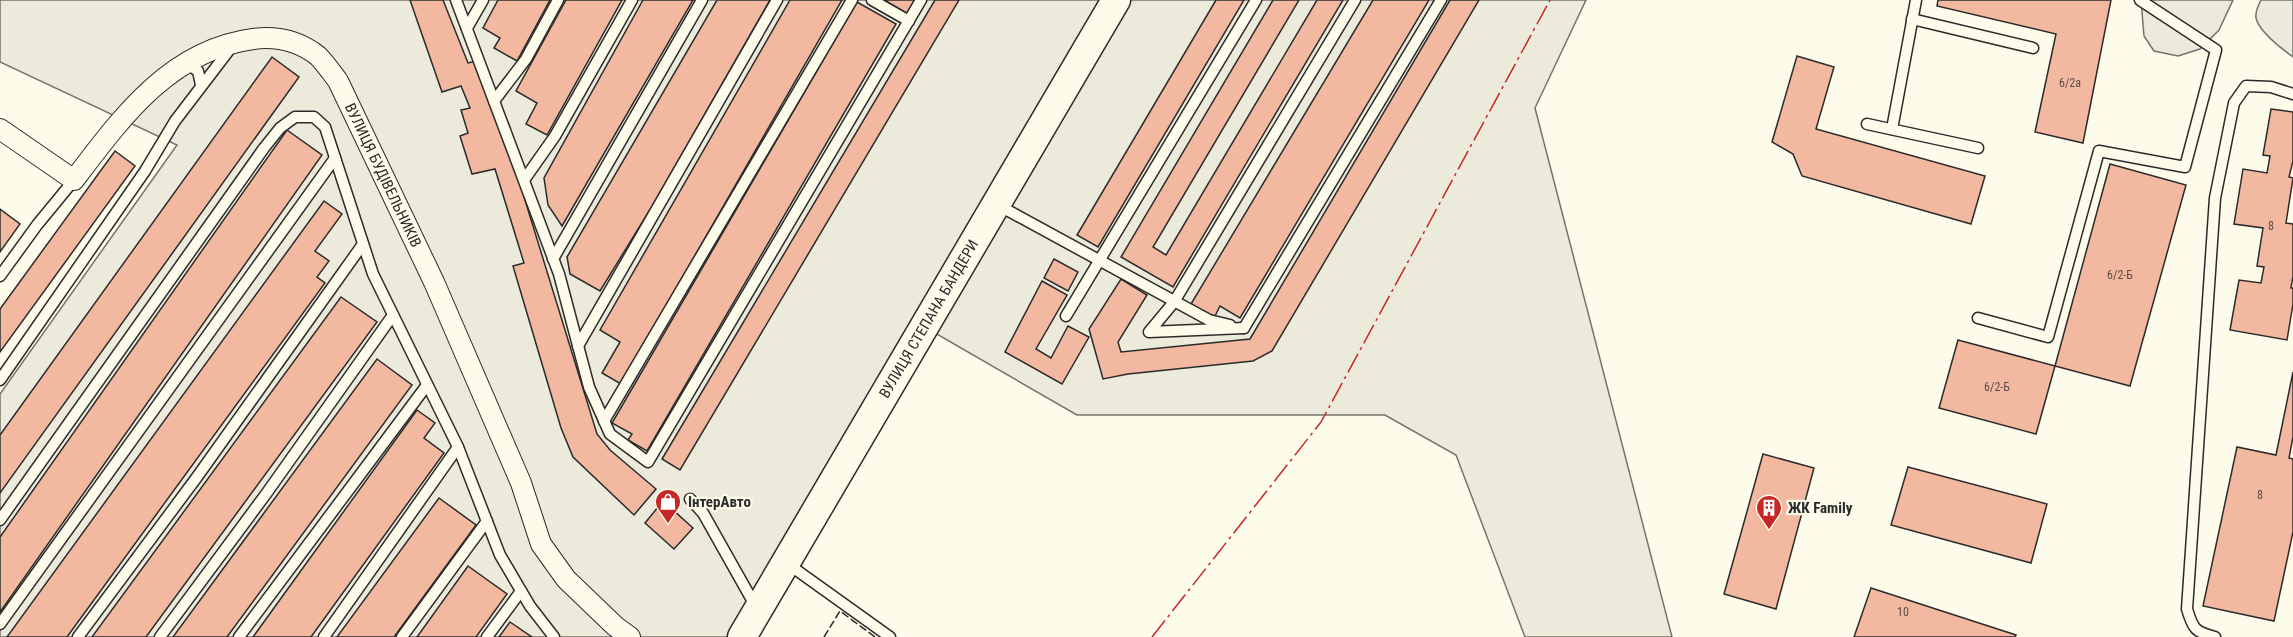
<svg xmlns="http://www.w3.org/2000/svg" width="2293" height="637" font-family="'Roboto Condensed',sans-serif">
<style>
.green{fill:#ecebdb;stroke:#74746e;stroke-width:1.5}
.building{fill:#f2b8a0;stroke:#2b2b2b;stroke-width:1.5}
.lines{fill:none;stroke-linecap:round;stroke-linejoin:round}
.service-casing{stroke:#2b2b2b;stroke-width:13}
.minor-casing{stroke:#2b2b2b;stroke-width:22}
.secondary-casing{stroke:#2b2b2b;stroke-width:31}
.service{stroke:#fdfbea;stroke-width:10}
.minor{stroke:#fdfbea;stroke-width:20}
.secondary{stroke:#fdfbea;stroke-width:28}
.fence{stroke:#2b2b2b;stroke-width:1.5;stroke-dasharray:8 3;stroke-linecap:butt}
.power{stroke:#c62828;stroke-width:1.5;stroke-dasharray:21 4.5 3 4.5;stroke-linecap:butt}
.labels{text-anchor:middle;stroke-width:4.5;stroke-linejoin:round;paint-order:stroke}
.number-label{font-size:12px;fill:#5d4e48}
.street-label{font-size:15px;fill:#2b2b2b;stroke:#fdfbea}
.poi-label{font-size:15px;font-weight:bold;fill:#2b2b2b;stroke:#fdfbea;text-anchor:start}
</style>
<rect width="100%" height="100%" fill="#fdfbea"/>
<g class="green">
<path d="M0,0H1104L730,637H0V394L177,145L0,62Z"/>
<path d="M1127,0H1586L1535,108L1672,637H1525L1456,455L1385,415H1077L928,329Z"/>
<path d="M2141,0H2233L2219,30L2200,49L2178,56L2154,51L2144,36Z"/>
<path d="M2261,0H2293V57C2282,49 2259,31 2256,18C2255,11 2258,6 2261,0Z"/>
</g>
<g class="building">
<path d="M410,0H443L468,63L477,61L517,174L597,434L610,450L656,489L634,515L573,457L561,428L513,266L524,263L495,169L472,174L460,136L468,133L461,110L470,108L461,86L442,92Z"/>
<path d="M498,0H550L517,61L494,48L500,38L483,28Z"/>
<path d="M566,0H622L547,135L526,124L537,103L516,91Z"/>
<path d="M643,0H693L562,226L548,205L544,178Z"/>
<path d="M717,0H770L651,208L600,291L570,274L567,257Z"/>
<path d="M790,0H842L621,384L602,373L620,342L600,330Z"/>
<path d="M884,0H916L908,14Z"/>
<path d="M935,0H959L680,470L662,459Z"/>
<path d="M1216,0H1244L1098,247L1077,235Z"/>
<path d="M1273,0H1299L1153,247L1166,255L1317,0H1343L1173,287L1121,257Z"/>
<path d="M1373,0H1429L1240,318L1220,306L1214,318L1191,304Z"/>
<path d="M1450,0H1479L1272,351L1253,361L1128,374L1103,379L1089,329L1121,279L1147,295L1118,342L1121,352L1250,339Z"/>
<path d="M1938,0H2111L2083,143L2035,132L2056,34L1937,6Z"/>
<path d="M857,2L896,24L647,451L628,440L632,434L612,423Z"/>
<path d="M1797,56L1834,67L1816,129L1985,176L1971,224L1802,176L1793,154L1772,142Z"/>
<path d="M272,57L299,77L0,493V435Z"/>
<path d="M2271,109L2293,112V161L2289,177L2293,178L2286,223L2293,224V276L2291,288H2293V304L2287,340L2230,330L2239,280L2261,283L2264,267L2257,266L2263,228L2234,224L2243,169L2267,173L2270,156L2263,155Z"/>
<path d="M287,130L322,155L0,612V537Z"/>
<path d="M115,151L135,166L0,352V309Z"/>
<path d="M2110,164L2186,185L2130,386L2055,366Z"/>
<path d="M324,201L342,214L315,251L329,261L317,277L325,283L67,637H7Z"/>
<path d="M0,209L20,224L0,252Z"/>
<path d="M1054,259L1078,272L1068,291L1044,278Z"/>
<path d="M1042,281L1067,295L1036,349L1051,358L1068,326L1089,337L1062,384L1005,352Z"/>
<path d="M341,297L377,322L146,637H92Z"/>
<path d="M1958,340L2055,366L2036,434L1939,408Z"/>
<path d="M377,359L412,385L227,637H173Z"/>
<path d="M2293,372V437L2289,458L2293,459V532L2274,621L2203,606L2237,447L2276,455Z"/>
<path d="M417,410L435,423L424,438L444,453L311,637H253Z"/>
<path d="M1763,454L1814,468L1776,609L1724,594Z"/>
<path d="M1908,467L2047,504L2031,563L1891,525Z"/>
<path d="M439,498L476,525L394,637H337Z"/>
<path d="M663,501L693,528L674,549L645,523Z"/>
<path d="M468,566L507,594L476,637H417Z"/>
<path d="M1871,588L2016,635L2015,637H1854Z"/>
<path d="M510,622L532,637H499Z"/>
</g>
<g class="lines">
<defs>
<g id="service">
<path d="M456,0L559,274L589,387L610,434L648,462L921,0"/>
<path d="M872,0L909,21"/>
<path d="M1912,19L2033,48"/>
<path d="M467,28L483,0"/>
<path d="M186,63L198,71L201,85"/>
<path d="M494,101L526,59L558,0"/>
<path d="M1867,124L1978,148"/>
<path d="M1892,129L1916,0"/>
<path d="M524,180L555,136L632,0"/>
<path d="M996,204L1209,320L1230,325"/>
<path d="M553,259L702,0"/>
<path d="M0,276L37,225L74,180"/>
<path d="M1066,316L1256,0"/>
<path d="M1978,318L2048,337L2099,151L2185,167L2216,50L2140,0"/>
<path d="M1244,328L1149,332L1174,302L1355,0"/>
<path d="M1244,328L1441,0"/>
<path d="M578,346L777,0"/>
<path d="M0,380L145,171L175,121L233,45"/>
<path d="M604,421L852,0"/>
<path d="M690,499L703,513L756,607"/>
<path d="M0,520L264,148L280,128L295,117H314L325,127L373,274L458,447L500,555L530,606L554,637"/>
<path d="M788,564L890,637"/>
<path d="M0,624L335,158"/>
<path d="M78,637L197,477L363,244"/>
<path d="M160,637L266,494L393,315"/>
<path d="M239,637L427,385"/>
<path d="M324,637L458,447"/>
<path d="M402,637L487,521"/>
<path d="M487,637L521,591"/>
<path d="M2215,637C2195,632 2193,629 2187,609L2215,198L2234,103L2246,86L2271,87L2293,94"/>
</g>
<g id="minor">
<path id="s1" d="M0,129L74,180C121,118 170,50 253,39C276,36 299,41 318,56C325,63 332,73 338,81L434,282L521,483L541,544L566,579L615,626L630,637"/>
</g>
<g id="secondary">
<path id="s2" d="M742,637L1116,0"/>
</g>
</defs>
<use href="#service" class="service-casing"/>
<use href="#minor" class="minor-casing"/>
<use href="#secondary" class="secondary-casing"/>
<use href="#service" class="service"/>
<use href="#minor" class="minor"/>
<use href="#secondary" class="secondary"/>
<path class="fence" d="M824,637L840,611L875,637"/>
<path class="power" d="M1152,637L1321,422L1550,0"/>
</g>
<defs>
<symbol id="shop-pin" viewBox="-11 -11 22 30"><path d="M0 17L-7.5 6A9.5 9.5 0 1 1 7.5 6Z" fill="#c62828" stroke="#fdfbea"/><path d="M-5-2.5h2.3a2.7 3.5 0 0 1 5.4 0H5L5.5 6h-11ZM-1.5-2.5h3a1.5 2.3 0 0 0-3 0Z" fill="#fff"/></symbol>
<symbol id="building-pin" viewBox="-11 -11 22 30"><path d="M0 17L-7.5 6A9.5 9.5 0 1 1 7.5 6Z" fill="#c62828" stroke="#fdfbea"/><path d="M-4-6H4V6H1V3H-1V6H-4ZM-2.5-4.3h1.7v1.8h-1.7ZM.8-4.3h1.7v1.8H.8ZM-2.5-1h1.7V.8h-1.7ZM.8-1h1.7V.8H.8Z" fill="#fff"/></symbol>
</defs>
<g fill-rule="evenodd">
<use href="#shop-pin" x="653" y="487" width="30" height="40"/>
<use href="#building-pin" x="1754" y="493" width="30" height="40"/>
</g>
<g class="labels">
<g class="number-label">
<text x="2070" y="87">6/2а</text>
<text x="2271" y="230">8</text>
<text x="2120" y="279">6/2-Б</text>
<text x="1997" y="391">6/2-Б</text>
<text x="2260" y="499">8</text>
<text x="1903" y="616">10</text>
</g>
<g class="street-label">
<text dy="5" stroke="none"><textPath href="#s1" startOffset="530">ВУЛИЦЯ БУДІВЕЛЬНИКІВ</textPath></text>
<text dy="5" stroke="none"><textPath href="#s2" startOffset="369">ВУЛИЦЯ СТЕПАНА БАНДЕРИ</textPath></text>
</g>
<g class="poi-label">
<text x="688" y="507">ІнтерАвто</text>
<text x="1788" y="513">ЖК Family</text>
</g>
</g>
</svg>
